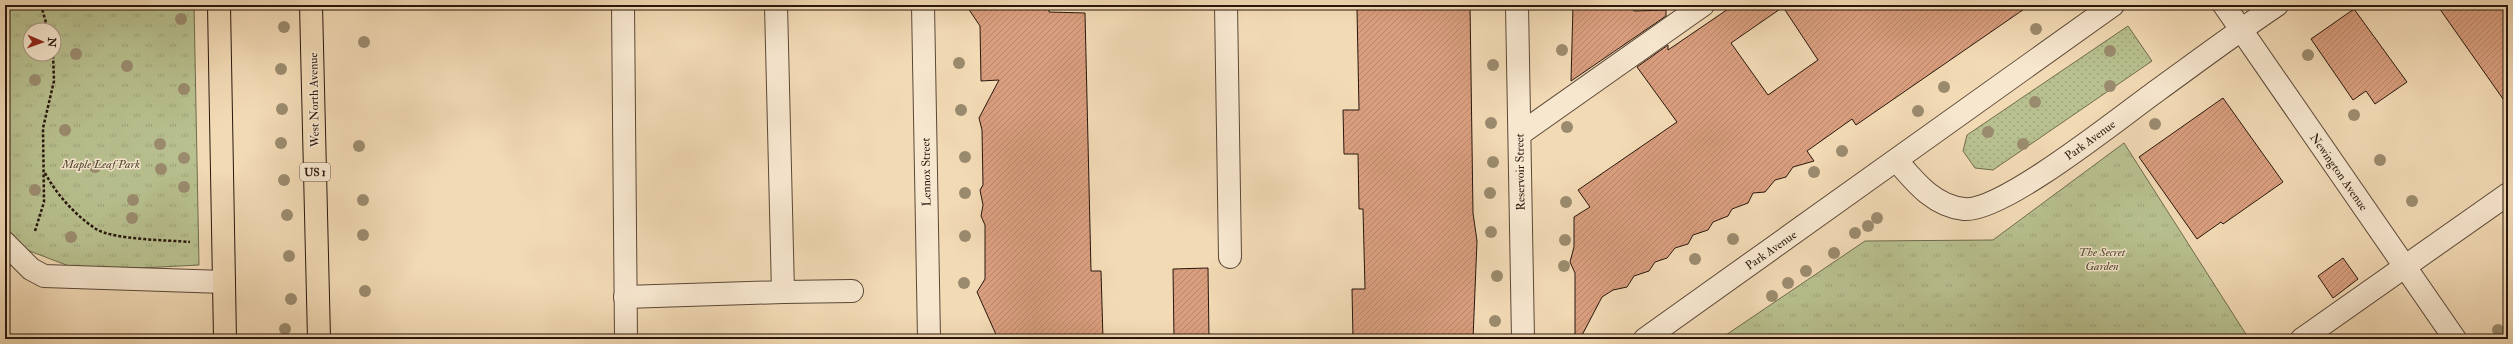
<svg xmlns="http://www.w3.org/2000/svg" width="2513" height="344" font-family="'IM FELL Double Pica',serif">
<style>
.grass{fill:url(#grass-dots);stroke:#706c4e}
.park{fill:url(#park-tufts);stroke:#706c4e;fill-rule:evenodd}
.building{fill:url(#building-hatch);stroke:#29170d;fill-rule:evenodd}
.lines{fill:none;stroke-linecap:round;stroke-linejoin:round}
.minor-casing{stroke:#5b4837;stroke-width:24}
.major-casing{stroke:#29170d;stroke-width:24}
.path{stroke:#29170d;stroke-width:2.5;stroke-dasharray:3 2;stroke-linecap:butt}
.minor{stroke:#f7e7cf;stroke-width:22}
.major{stroke:#f2dab5;stroke-width:22}
.tree{fill:#9b8b6e}
.labels{text-anchor:middle;stroke-width:3;stroke-linejoin:round;paint-order:stroke}
.shield{fill:#f7e7cf;stroke:#675547;stroke-width:1}
.shield-label{font-size:11px;font-weight:bold;fill:#29170d}
.street-label{font-size:12px;fill:#29170d;stroke:#f7e7cf}
.park-label{font-size:12px;font-style:italic;fill:#544a34;stroke:#f7e7cf}
</style>
<defs>
<pattern id="grass-dots" width="8" height="8" patternUnits="userSpaceOnUse"><rect width="8" height="8" fill="#b8c08f"/><path d="M2 2h.1M6 6h.1" fill="none" stroke="#9ea47a" stroke-width="1.8" stroke-linecap="round"/></pattern>
<pattern id="park-tufts" width="24" height="20" patternUnits="userSpaceOnUse"><rect width="24" height="20" fill="#b8c08f"/><path d="M3 7l-1-3M5 7V3M7 7l1-3M15 17l-1-3M17 17v-4M19 17l1-3" fill="none" stroke="#9ea47a"/></pattern>
<pattern id="building-hatch" width="6" height="6" patternUnits="userSpaceOnUse"><rect width="6" height="6" fill="#d99e7e"/><path d="M-1 1l2-2M0 6l6-6M5 7l2-2" fill="none" stroke="#ba876c"/></pattern>
</defs>
<rect width="100%" height="100%" fill="#f2dab5"/>
<filter id="stains"><feTurbulence type="fractalNoise" baseFrequency=".005" numOctaves="4"/><feColorMatrix values="0 0 0 0 .2 0 0 0 0 .09 0 0 0 0 .02 0 0 0 .5 -.17"/></filter>
<radialGradient id="worn" r=".72"><stop offset=".6" stop-color="#630" stop-opacity="0"/><stop offset="1" stop-color="#630" stop-opacity=".3"/></radialGradient>
<path class="grass" d="M2128,26L2152,61L1993,170L1975,168L1963,151L1967,135Z"/>
<g class="park">
<path d="M5,5H194L199,265L82,271L27,250L5,226ZM30,30H54V54H30Z"/>
<path d="M2124,143L2249,339H1720L1865,241L1993,240Z"/>
</g>
<g class="building">
<path d="M966,5H1049V12L1085,13L1091,271H1101L1103,339H998L977,292L985,279V225L981,216L983,205L980,190L983,185L982,130L979,118L999,80L981,81L980,26Z"/>
<path d="M1395,5H1470L1473,213L1477,241L1473,339H1353L1352,289H1365L1363,209H1359L1358,154H1344L1343,110H1359L1357,9L1395,8Z"/>
<path d="M1573,5H1634V11L1666,10V16L1571,81Z"/>
<path d="M1734,5H2030L1856,125L1852,119L1807,151L1814,161L1793,167L1786,177L1775,180L1765,192L1753,193L1748,203L1732,209L1728,216L1713,222L1708,230L1693,235L1688,244L1675,248L1667,258L1655,262L1649,271L1634,276L1627,287L1613,290L1602,297L1580,339H1575V273L1570,262L1574,247V217L1590,207L1578,190L1677,122L1637,67L1668,45V50ZM1783,7L1818,60L1768,95L1731,43Z"/>
<path d="M2437,5H2508V106Z"/>
<path d="M2354,9L2407,82L2375,104L2366,91L2353,100L2311,39Z"/>
<path d="M2223,98L2283,182L2223,224L2221,222L2197,239L2139,157Z"/>
<path d="M2343,258L2358,279L2333,298L2318,276Z"/>
<path d="M1208,268L1209,339H1174L1173,269Z"/>
</g>
<g class="lines">
<defs>
<g id="minor">
<path d="M623,5L626,339"/>
<path d="M923,5L929,339"/>
<path d="M1226,5L1230,257"/>
<path d="M1517,5L1523,339"/>
<path d="M2224,5L2455,339"/>
<path d="M1520,134L1703,5"/>
<path d="M1897,161C1915,182 1934,206 1964,209C2002,213 2123,115 2158,90C2198,61 2237,32 2277,5"/>
<path d="M5,243L31,269L44,276L224,282"/>
<path d="M783,292L852,291"/>
<path d="M625,297L783,292L776,5"/>
<path d="M1645,339L2113,5"/>
<path d="M2302,339L2508,194"/>
</g>
<g id="major">
<path d="M219,5L225,339"/>
<path d="M311,5L319,339"/>
</g>
</defs>
<use href="#minor" class="minor-casing"/>
<use href="#major" class="major-casing"/>
<g class="path">
<path d="M41,5L48,30"/>
<path d="M45,173C57,195 75,215 96,229C114,240 168,240 190,242"/>
<path d="M35,231L44,202L43,128L54,81L53,54"/>
</g>
<use href="#minor" class="minor"/>
<use href="#major" class="major"/>
</g>
<g class="tree">
<circle cx="181" cy="19" r="6"/>
<circle cx="284" cy="27" r="6"/>
<circle cx="2036" cy="29" r="6"/>
<circle cx="364" cy="42" r="6"/>
<circle cx="1562" cy="50" r="6"/>
<circle cx="2110" cy="51" r="6"/>
<circle cx="76" cy="54" r="6"/>
<circle cx="2308" cy="55" r="6"/>
<circle cx="959" cy="63" r="6"/>
<circle cx="1493" cy="65" r="6"/>
<circle cx="127" cy="66" r="6"/>
<circle cx="281" cy="69" r="6"/>
<circle cx="35" cy="80" r="6"/>
<circle cx="2110" cy="86" r="6"/>
<circle cx="1944" cy="87" r="6"/>
<circle cx="184" cy="89" r="6"/>
<circle cx="2035" cy="102" r="6"/>
<circle cx="282" cy="109" r="6"/>
<circle cx="961" cy="110" r="6"/>
<circle cx="1918" cy="111" r="6"/>
<circle cx="2354" cy="115" r="6"/>
<circle cx="1491" cy="123" r="6"/>
<circle cx="2155" cy="124" r="6"/>
<circle cx="1567" cy="127" r="6"/>
<circle cx="65" cy="130" r="6"/>
<circle cx="1988" cy="132" r="6"/>
<circle cx="281" cy="143" r="6"/>
<circle cx="160" cy="144" r="6"/>
<circle cx="2023" cy="144" r="6"/>
<circle cx="359" cy="146" r="6"/>
<circle cx="1842" cy="151" r="6"/>
<circle cx="965" cy="157" r="6"/>
<circle cx="184" cy="158" r="6"/>
<circle cx="2380" cy="160" r="6"/>
<circle cx="1493" cy="162" r="6"/>
<circle cx="95" cy="167" r="6"/>
<circle cx="161" cy="169" r="6"/>
<circle cx="1814" cy="172" r="6"/>
<circle cx="284" cy="180" r="6"/>
<circle cx="184" cy="187" r="6"/>
<circle cx="35" cy="190" r="6"/>
<circle cx="965" cy="193" r="6"/>
<circle cx="1490" cy="193" r="6"/>
<circle cx="133" cy="200" r="6"/>
<circle cx="363" cy="200" r="6"/>
<circle cx="2412" cy="201" r="6"/>
<circle cx="1566" cy="202" r="6"/>
<circle cx="287" cy="215" r="6"/>
<circle cx="132" cy="218" r="6"/>
<circle cx="1877" cy="218" r="6"/>
<circle cx="1868" cy="226" r="6"/>
<circle cx="1491" cy="232" r="6"/>
<circle cx="1855" cy="233" r="6"/>
<circle cx="363" cy="235" r="6"/>
<circle cx="965" cy="236" r="6"/>
<circle cx="71" cy="237" r="6"/>
<circle cx="1733" cy="239" r="6"/>
<circle cx="1565" cy="240" r="6"/>
<circle cx="1834" cy="253" r="6"/>
<circle cx="289" cy="256" r="6"/>
<circle cx="1695" cy="259" r="6"/>
<circle cx="1564" cy="266" r="6"/>
<circle cx="1806" cy="271" r="6"/>
<circle cx="1497" cy="276" r="6"/>
<circle cx="964" cy="283" r="6"/>
<circle cx="1788" cy="283" r="6"/>
<circle cx="365" cy="291" r="6"/>
<circle cx="1772" cy="296" r="6"/>
<circle cx="291" cy="299" r="6"/>
<circle cx="1495" cy="321" r="6"/>
<circle cx="285" cy="329" r="6"/>
<circle cx="2498" cy="330" r="6"/>
</g>
<g class="labels">
<rect class="shield" x="300" y="163" width="30" height="18" rx="3"/>
<g class="shield-label">
<text x="315" y="176">US 1</text>
</g>
<g class="street-label">
<text transform="translate(314 100) rotate(-91)" y="4">West North Avenue</text>
<text transform="translate(2090 140) rotate(-36)" y="4">Park Avenue</text>
<text transform="translate(926 172) rotate(-91)" y="4">Lennox Street</text>
<text transform="translate(1520 172) rotate(-91)" y="4">Reservoir Street</text>
<text transform="translate(2339 172) rotate(55)" y="4">Newington Avenue</text>
<text transform="translate(1771 250) rotate(-35)" y="4">Park Avenue</text>
</g>
<g class="park-label">
<text x="101" y="168">Maple Leaf Park</text>
<text x="2102" y="256">The Secret<tspan x="2102" dy="14">Garden</tspan></text>
</g>
</g>
<rect width="2513" height="344" fill="none" stroke="#f2dab5" stroke-width="20"/>
<rect x="6" y="6" width="2501" height="332" fill="none" stroke="#29170d" stroke-width="2"/>
<rect x="10" y="10" width="2493" height="324" fill="none" stroke="#29170d"/>
<g transform="translate(42 42) rotate(92)"><circle r="19" fill="#f7e7cf" stroke="#a59481"/>
<path d="M0-3L7 15L0 10L-7 15Z" fill="#8f2418"/>
<text y="-6" font-size="11" font-weight="bold" text-anchor="middle" fill="#29170d">N</text>
</g>
<rect width="100%" height="100%" filter="url(#stains)"/>
<rect width="100%" height="100%" fill="url(#worn)"/>
</svg>
